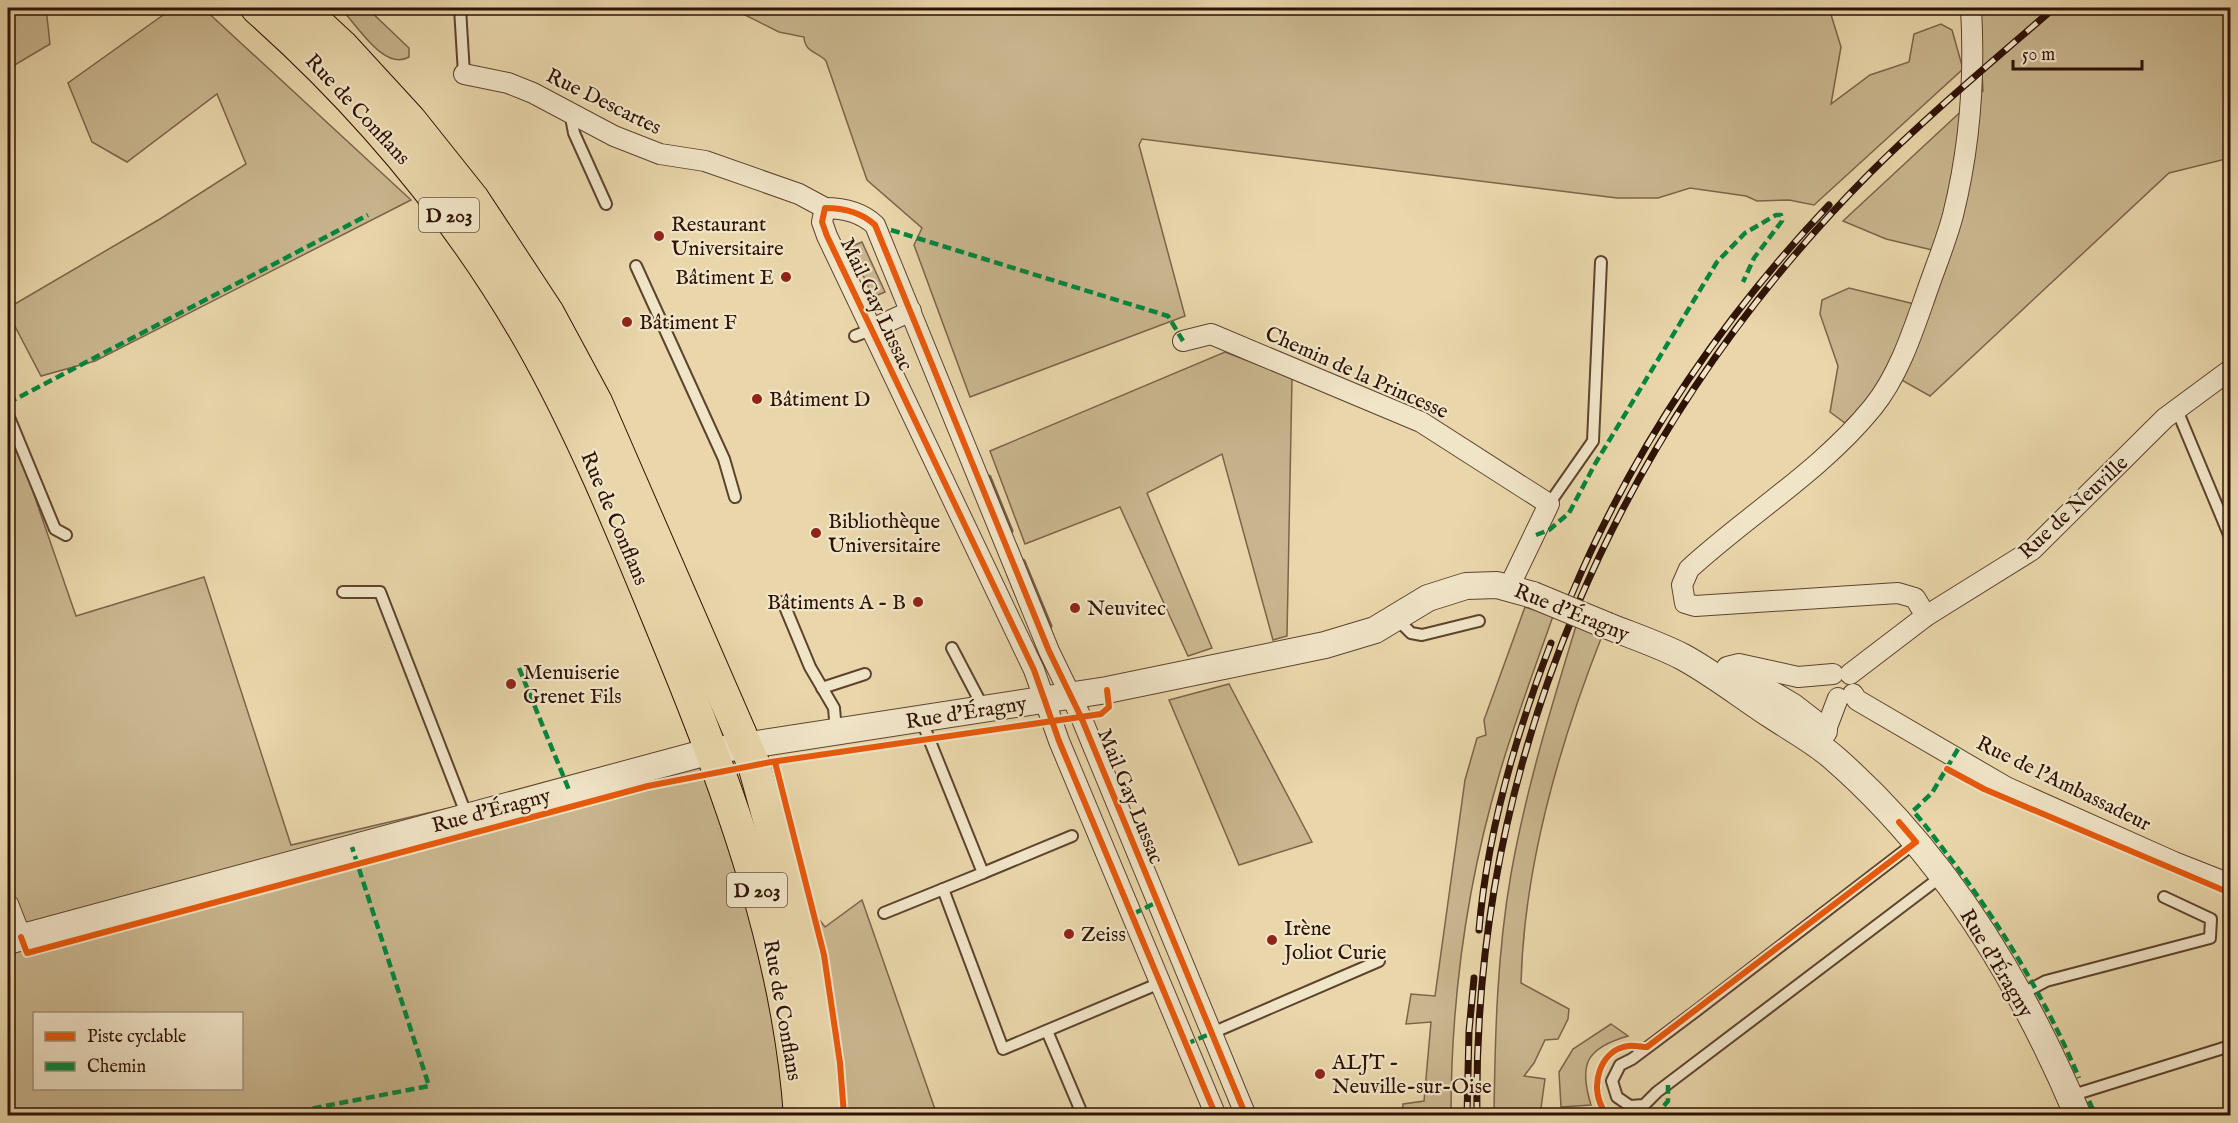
<svg xmlns="http://www.w3.org/2000/svg" width="2238" height="1123" font-family="'IM FELL English',serif">
<style>
.green{fill:#c9b68f;stroke:#7c644a;stroke-width:1.5;fill-rule:evenodd}
.lines{fill:none;stroke-linecap:round;stroke-linejoin:round}
.stream{stroke:#786047;stroke-width:5}
.service-casing{stroke:#5d432e;stroke-width:14}
.minor-casing{stroke:#5d432e;stroke-width:22}
.tertiary-casing{stroke:#5d432e;stroke-width:28}
.primary-casing{stroke:#2e1205;stroke-width:34}
.service{stroke:#f1e5c8;stroke-width:10}
.minor{stroke:#f1e5c8;stroke-width:20}
.tertiary{stroke:#f1e5c8;stroke-width:26}
.primary{stroke:#e9d7ab;stroke-width:32}
.rail-casing{stroke:#2e1205;stroke-width:7}
.rail{stroke:#f1e5c8;stroke-width:4.5;stroke-dasharray:14;stroke-linecap:butt}
.tertiary-bridge-casing{stroke:#5d432e;stroke-width:28;stroke-linecap:butt}
.tertiary-bridge{stroke:#f1e5c8;stroke-width:26}
.quiet{stroke:#00873e;stroke-width:4.5;stroke-dasharray:9 4.5;stroke-linecap:butt}
.cycleway-casing{stroke:#f1e5c8;stroke-width:10}
.cycleway{stroke:#e8590c;stroke-width:6}
.poi-dot{fill:#8f2418;stroke:#f1e5c8;stroke-width:2}
.labels{text-anchor:middle;stroke-width:4.5;stroke-linejoin:round;paint-order:stroke}
.shield{fill:#f1e5c8;stroke:#685140;stroke-width:1.5}
.shield-label{font-size:20px;font-weight:bold;fill:#2e1205}
.street-label{font-size:21px;fill:#2e1205;stroke:#f1e5c8}
.poi-label{font-size:21px;fill:#2e1205;stroke:#f1e5c8;text-anchor:start}
</style>
<rect width="100%" height="100%" fill="#e9d7ab"/>
<filter id="stains"><feTurbulence type="fractalNoise" baseFrequency=".00333" numOctaves="4"/><feColorMatrix values="0 0 0 0 .2 0 0 0 0 .09 0 0 0 0 .02 0 0 0 .5 -.17"/></filter>
<radialGradient id="worn" r=".72"><stop offset=".6" stop-color="#630" stop-opacity="0"/><stop offset="1" stop-color="#630" stop-opacity=".3"/></radialGradient>
<g class="green">
<path d="M8,8H46L50,44L8,69Z"/>
<path d="M173,8H203L411,200L95,361L41,376L8,313V308L160,219L246,164L217,94L127,162L92,142L68,83Z"/>
<path d="M340,8H367L409,48V57C384,72 357,24 340,8Z"/>
<path d="M731,8H1829L1841,47L1831,104L1870,75L1909,62L1914,34L1941,24L1952,30L1963,69L1814,205L1789,200L1757,201L1746,196L1690,188L1658,198H1617L1142,139L1139,145L1185,316L970,397L914,245L922,228L867,180L826,61C817,51 805,53 804,37L779,32Z"/>
<path d="M1982,8H2230V158L2169,173L1930,396L1900,379L1876,391L1845,423L1830,412L1838,366L1820,314L1822,300L1849,288L1931,308L1949,254L1886,239L1843,221L1983,91L1979,19Z"/>
<path d="M862,242L885,292L873,297L850,247Z"/>
<path d="M1225,352L1292,378L1287,636L1273,640L1222,454L1147,493L1212,648L1188,656L1120,507L1025,544L990,451Z"/>
<path d="M8,420L76,616L204,577L291,845L689,752L825,927L862,900L937,1115H8ZM34,1014H242V1088H34Z"/>
<path d="M1525,607L1553,616C1535,668 1515,720 1500,772C1467,883 1451,1001 1451,1115L1402,1116L1403,1104L1424,1101L1431,1022L1406,1024L1411,994L1435,996L1465,780L1477,738L1486,735L1484,720Z"/>
<path d="M1576,626L1602,636C1559,745 1524,866 1521,983L1569,1009L1568,1019L1558,1039L1545,1040L1534,1063L1524,1076L1545,1079L1540,1115L1494,1116C1495,1035 1497,954 1511,874C1526,789 1551,708 1576,626Z"/>
<path d="M1229,684L1312,842L1239,865L1169,700Z"/>
<path d="M1611,1024L1628,1036C1587,1048 1578,1063 1591,1105L1561,1107L1559,1072L1573,1049Z"/>
</g>
<g class="lines">
<g class="stream">
<path d="M989,477L1011,531"/>
<path d="M1023,561L1050,626"/>
</g>
<defs>
<g id="service">
<path d="M460,8L464,74"/>
<path d="M570,112L574,133L606,204"/>
<path d="M636,266L724,459L735,497"/>
<path d="M855,336L870,330"/>
<path d="M2177,410L2230,537"/>
<path d="M8,415L55,529L66,535"/>
<path d="M1549,504L1593,441L1601,262"/>
<path d="M343,592H380L467,816"/>
<path d="M783,602L810,667L834,708L836,731"/>
<path d="M1396,618L1411,633L1422,635L1479,621"/>
<path d="M952,648L984,709"/>
<path d="M822,688L865,674"/>
<path d="M921,719L983,873L1072,836"/>
<path d="M1916,842L1696,1011L1632,1059L1620,1065L1612,1081L1617,1097L1630,1106L1644,1105L1657,1092L1942,876"/>
<path d="M943,889L1003,1049L1160,983"/>
<path d="M884,913L983,873"/>
<path d="M2020,995L2046,981L2210,938L2211,919L2164,897"/>
<path d="M1047,1031L1083,1116"/>
<path d="M1212,1033L1379,961"/>
<path d="M2070,1096L2230,1046"/>
</g>
<g id="minor">
<path d="M464,74L508,83L533,93L614,136L660,154L705,161L799,194L825,208"/>
<path d="M870,330L911,311"/>
<path d="M1183,341L1211,334L1421,422L1549,504L1509,587"/>
<path d="M1926,616L1915,598L1898,593L1695,606L1685,603L1682,585L1689,569C1749,514 1822,470 1873,407C1898,376 1912,334 1925,297C1934,270 1946,242 1953,215C1970,147 1975,77 1971,8"/>
<path d="M1727,667L1739,664L1798,677L1833,674"/>
<path d="M1850,674L1926,616L2032,550L2165,418L2230,370"/>
<path d="M1853,694L1857,700L2006,787L2174,862L2230,884"/>
<path d="M1813,731L1825,732L1838,698"/>
<path d="M8,904L21,937"/>
<path d="M1216,1116L1059,741L1034,670L827,236L822,222L825,208C844,208 861,212 875,225L1049,651L1081,717L1246,1116"/>
</g>
<g id="tertiary">
<path d="M1608,626C1633,636 1660,645 1683,657C1714,674 1742,696 1771,715C1792,729 1815,741 1834,758C1943,853 2022,983 2078,1116"/>
<path d="M1734,672L1793,707L1824,731"/>
<path d="M8,941L711,751L1107,690L1325,645L1375,630L1428,598L1466,586L1497,585L1533,595"/>
</g>
<g id="primary">
<path d="M257,8C364,103 457,213 529,338C586,438 629,547 673,654C733,800 789,957 800,1116"/>
<path d="M301,8L343,47L410,120L473,199L548,313L596,402L754,765L805,949L820,1026L830,1116"/>
</g>
</defs>
<use href="#service" class="service-casing"/>
<use href="#minor" class="minor-casing"/>
<use href="#tertiary" class="tertiary-casing"/>
<use href="#primary" class="primary-casing"/>
<use href="#service" class="service"/>
<use href="#minor" class="minor"/>
<use href="#tertiary" class="tertiary"/>
<use href="#primary" class="primary"/>
<defs>
<g id="rail">
<path d="M1571,596C1632,451 1721,319 1829,205"/>
<path d="M1479,930C1487,833 1516,734 1551,643"/>
<path d="M1467,1116L1469,1031L1474,978"/>
<path d="M1477,1116C1472,758 1619,426 1870,173C1928,115 1992,62 2054,8"/>
</g>
</defs>
<use href="#rail" class="rail-casing"/>
<use href="#rail" class="rail"/>
<defs>
<path id="tertiary-bridge" d="M1533,595L1608,626"/>
</defs>
<use href="#tertiary-bridge" class="tertiary-bridge-casing"/>
<use href="#tertiary-bridge" class="tertiary-bridge"/>
<g class="quiet">
<path d="M891,230L1168,316L1183,341"/>
<path d="M8,403L368,215"/>
<path d="M1536,535L1549,530L1569,513L1595,464L1717,262L1745,233L1776,215H1781L1782,221L1754,258L1743,282"/>
<path d="M519,668L569,790"/>
<path d="M1958,749L1932,793L1913,811C1925,824 1936,840 1947,854C1999,922 2046,999 2079,1078"/>
<path d="M1133,914L1157,902"/>
<path d="M1186,1044L1212,1033"/>
<path d="M2089,1101L2096,1116"/>
<path d="M273,1116L429,1086L352,847"/>
<path d="M1655,1116L1668,1101V1085"/>
</g>
<defs>
<g id="cycleway">
<path d="M775,762L824,955L840,1063L844,1116"/>
<path d="M1947,769L1984,789L2230,893"/>
<path d="M21,937L27,953L648,786L771,762L1101,714L1109,707L1107,690"/>
<path d="M1602,1107C1590,1085 1600,1050 1628,1046C1634,1045 1642,1047 1647,1047L1916,842L1899,822"/>
<path d="M1216,1116L1059,741L1034,670L827,236L822,222L825,208C844,208 861,212 875,225L1049,651L1081,717L1246,1116"/>
</g>
</defs>
<use href="#cycleway" class="cycleway-casing"/>
<use href="#cycleway" class="cycleway"/>
</g>
<g class="poi-dot">
<circle cx="659" cy="236" r="6"/>
<circle cx="786" cy="277" r="6"/>
<circle cx="627" cy="322" r="6"/>
<circle cx="757" cy="399" r="6"/>
<circle cx="816" cy="533" r="6"/>
<circle cx="918" cy="602" r="6"/>
<circle cx="1075" cy="608" r="6"/>
<circle cx="511" cy="684" r="6"/>
<circle cx="1069" cy="934" r="6"/>
<circle cx="1272" cy="940" r="6"/>
<circle cx="1320" cy="1074" r="6"/>
</g>
<g class="labels">
<g class="shield">
<rect x="419" y="198" width="60" height="34" rx="4.5"/>
<rect x="727" y="873" width="60" height="34" rx="4.5"/>
</g>
<g class="shield-label">
<text x="449" y="222">D 203</text>
<text x="757" y="897">D 203</text>
</g>
<g class="street-label">
<text transform="translate(604 101) rotate(26)" y="7">Rue Descartes</text>
<text transform="translate(358 109) rotate(47)" y="7">Rue de Conflans</text>
<text transform="translate(877 304) rotate(65)" y="7">Mail Gay Lussac</text>
<text transform="translate(1357 372) rotate(24)" y="7">Chemin de la Princesse</text>
<text transform="translate(2073 507) rotate(-43)" y="7">Rue de Neuville</text>
<text transform="translate(615 518) rotate(67)" y="7">Rue de Conflans</text>
<text transform="translate(1572 612) rotate(22)" y="7">Rue d'Éragny</text>
<text transform="translate(966 712) rotate(-9)" y="7">Rue d'Éragny</text>
<text transform="translate(2064 783) rotate(26)" y="7">Rue de l'Ambassadeur</text>
<text transform="translate(1131 796) rotate(68)" y="7">Mail Gay Lussac</text>
<text transform="translate(491 810) rotate(-15)" y="7">Rue d'Éragny</text>
<text transform="translate(1997 963) rotate(59)" y="7">Rue d'Éragny</text>
<text transform="translate(783 1010) rotate(80)" y="7">Rue de Conflans</text>
</g>
<g class="poi-label">
<text x="671" y="231">Restaurant<tspan x="671" dy="24">Universitaire</tspan></text>
<text x="774" y="284" text-anchor="end">Bâtiment E</text>
<text x="639" y="329">Bâtiment F</text>
<text x="769" y="406">Bâtiment D</text>
<text x="828" y="528">Bibliothèque<tspan x="828" dy="24">Universitaire</tspan></text>
<text x="906" y="609" text-anchor="end">Bâtiments A - B</text>
<text x="1087" y="615">Neuvitec</text>
<text x="523" y="679">Menuiserie<tspan x="523" dy="24">Grenet Fils</tspan></text>
<text x="1284" y="935">Irène<tspan x="1284" dy="24">Joliot Curie</tspan></text>
<text x="1081" y="941">Zeiss</text>
<text x="1332" y="1069">ALJT -<tspan x="1332" dy="24">Neuville-sur-Oise</tspan></text>
</g>
</g>
<rect width="2238" height="1123" fill="none" stroke="#e9d7ab" stroke-width="30"/>
<rect x="9" y="9" width="2220" height="1105" fill="none" stroke="#2e1205" stroke-width="3"/>
<rect x="15" y="15" width="2208" height="1093" fill="none" stroke="#2e1205" stroke-width="1.5"/>
<rect x="33" y="1012" width="210" height="78" fill="#f1e5c8" stroke="#a3917a" stroke-width="1.5"/>
<rect x="45" y="1032" width="30" height="9" fill="#e8590c" stroke="#a3917a" stroke-width="1.5"/>
<text x="87" y="1042" font-size="18" fill="#2e1205">Piste cyclable</text>
<rect x="45" y="1062" width="30" height="9" fill="#00873e" stroke="#a3917a" stroke-width="1.5"/>
<text x="87" y="1072" font-size="18" fill="#2e1205">Chemin</text>
<path d="M2013 60v9h129v-9" fill="none" stroke="#2e1205" stroke-width="3"/>
<text x="2022" y="60" font-size="18" fill="#2e1205" stroke="#f1e5c8" stroke-width="4.5" paint-order="stroke">50 m</text>
<rect width="100%" height="100%" filter="url(#stains)"/>
<rect width="100%" height="100%" fill="url(#worn)"/>
</svg>
